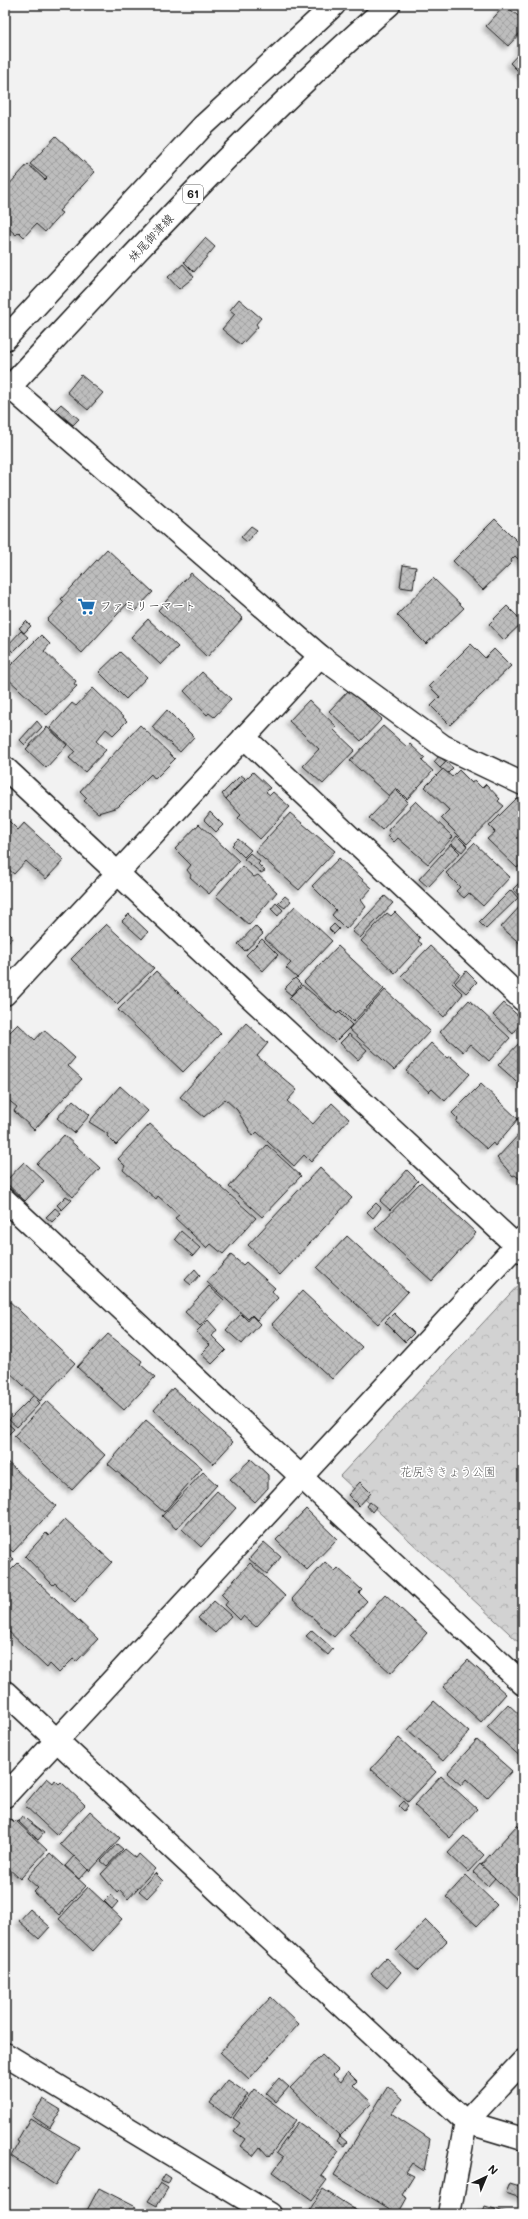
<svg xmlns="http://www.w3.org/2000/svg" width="528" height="2219" font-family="Mali,'Klee One',sans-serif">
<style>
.park{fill:url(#park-crowns);stroke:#777}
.building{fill:url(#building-cross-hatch);stroke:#1c1c1c;filter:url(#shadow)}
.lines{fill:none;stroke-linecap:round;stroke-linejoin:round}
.minor-casing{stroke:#1c1c1c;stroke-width:25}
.major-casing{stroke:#1c1c1c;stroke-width:25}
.minor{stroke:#fff;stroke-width:22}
.major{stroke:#fff;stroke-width:22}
.labels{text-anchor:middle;stroke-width:3;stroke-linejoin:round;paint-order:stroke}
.shield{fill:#fff;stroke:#606060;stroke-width:1}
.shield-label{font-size:11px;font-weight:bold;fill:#1c1c1c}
.street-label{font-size:12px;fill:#1c1c1c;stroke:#fff}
.poi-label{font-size:12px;fill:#1c1c1c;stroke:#fff;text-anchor:start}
.park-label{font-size:12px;fill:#5c5c5c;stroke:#fff}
</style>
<defs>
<pattern id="park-crowns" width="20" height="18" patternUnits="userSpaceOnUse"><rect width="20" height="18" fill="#d2d2d2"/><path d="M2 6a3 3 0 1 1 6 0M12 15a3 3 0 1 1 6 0" fill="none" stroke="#b4b4b4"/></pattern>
<pattern id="building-cross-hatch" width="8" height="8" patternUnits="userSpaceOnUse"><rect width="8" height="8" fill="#bdbdbd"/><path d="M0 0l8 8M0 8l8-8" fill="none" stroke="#a2a2a2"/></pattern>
<filter id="shadow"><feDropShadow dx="-3.5" dy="3.5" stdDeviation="2" flood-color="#0004"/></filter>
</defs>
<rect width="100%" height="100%" fill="#f2f2f2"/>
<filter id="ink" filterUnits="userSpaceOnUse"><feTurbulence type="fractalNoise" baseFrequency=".025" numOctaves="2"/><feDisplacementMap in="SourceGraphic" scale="8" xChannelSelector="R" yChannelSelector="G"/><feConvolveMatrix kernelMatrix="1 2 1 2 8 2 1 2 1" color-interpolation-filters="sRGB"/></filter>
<g filter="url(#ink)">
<path class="park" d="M523,1280V1646L340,1476Z"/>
<g class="building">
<path d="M505,5L523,20V30L508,46L486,26Z"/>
<path d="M523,42V76L510,63L522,50L518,47Z"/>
<path d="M56,136L95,172L59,211L62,213L45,232L36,224L24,237L19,232L16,235L5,225V189L28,164L45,180L47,178L30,164Z"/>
<path d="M205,238L215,247L194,272L184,262Z"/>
<path d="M183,264L194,277L179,289L168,277Z"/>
<path d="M239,299L261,318L256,324L258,327L241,345L222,329L235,314L230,310Z"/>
<path d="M81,375L103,393L88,410L67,392Z"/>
<path d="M61,404L79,419L73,425L55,410Z"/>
<path d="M495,519L523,547V564L515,556L511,560L512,562L483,590L453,561Z"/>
<path d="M251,526L257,530L247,542L241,537Z"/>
<path d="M107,549L153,592L135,611L127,604L82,653L47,620L64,602L61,599Z"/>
<path d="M403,565L416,567L413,589L400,587Z"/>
<path d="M191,573L243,618L207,657L158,610Z"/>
<path d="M433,578L464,608L426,644L397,615Z"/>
<path d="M507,606L523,622L504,640L489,624Z"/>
<path d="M148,619L178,647L161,665L131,637Z"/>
<path d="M26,621L31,626L24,633L19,628Z"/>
<path d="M21,631L28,637L13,652L7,646Z"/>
<path d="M41,635L50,644L44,651L76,681L74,684L77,686L47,715L5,676V671Z"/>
<path d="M471,644L485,658L494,649L511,666L450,725L431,706L440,697L429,686Z"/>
<path d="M120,652L147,677L126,699L99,672Z"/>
<path d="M202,672L231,699L214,717L209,713L207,715L184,691Z"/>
<path d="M93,688L127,721L113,735L106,729L96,741L106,750L85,772L69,758L75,751L50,728L72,703L76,706Z"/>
<path d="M349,690L382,719L361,741L329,711Z"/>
<path d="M309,700L337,727L334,730L355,750L323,784L303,766L319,749L289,721Z"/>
<path d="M167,710L194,737L180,752L152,727Z"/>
<path d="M37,721L42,727L25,745L20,740Z"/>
<path d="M140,725L175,759L155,779L151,774L118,807L98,813L84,801L87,798L80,791Z"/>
<path d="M383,726L407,747L410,744L425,758L422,761L433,771L407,799L396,788L389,796L350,761Z"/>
<path d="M47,727L67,745L46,768L26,749Z"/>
<path d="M439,756L446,762L440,768L434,762Z"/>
<path d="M446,762L453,768L448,773L440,768Z"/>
<path d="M443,769L452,777L459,770L472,783L474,780L482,788L486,784L500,799L498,801L504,806L467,844L441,818L449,810L425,787Z"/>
<path d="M253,772L270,788L266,792L270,795L273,792L290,807L260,839L238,818L241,815L226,799Z"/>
<path d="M241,775L245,778L226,799L222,794Z"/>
<path d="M396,790L408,802L382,830L369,818Z"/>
<path d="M517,798L523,803V866L521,865L517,868L487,839L495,832L489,826Z"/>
<path d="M416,801L453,837L428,864L398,838L394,842L388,836L390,833L388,830Z"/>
<path d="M210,812L223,825L216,832L204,820Z"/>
<path d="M290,813L335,851L299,890L255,851Z"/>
<path d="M5,817L18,830L24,823L64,860L46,879L26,861L14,874L5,866Z"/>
<path d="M199,824L239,861L209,894L190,877L191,875L187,870L191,865L175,849Z"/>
<path d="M457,836L467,846L462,852L451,843Z"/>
<path d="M238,839L251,850L244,857L232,845Z"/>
<path d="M474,843L510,877L483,906L469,893L464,898L456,891L460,887L446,873Z"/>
<path d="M451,844L460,853L428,887L419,879Z"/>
<path d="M250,853L260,862L258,864L265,871L261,873L244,859Z"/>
<path d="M339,858L372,888L361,900L366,907L346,929L332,915L336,910L312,886Z"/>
<path d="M242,866L254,877L258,875L277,892L249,925L216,896Z"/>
<path d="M523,879V892L519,896L513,889Z"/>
<path d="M511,890L518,898L486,929L479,922Z"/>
<path d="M285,896L291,901L285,908L278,903Z"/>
<path d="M385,896L393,903L360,938L352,931Z"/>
<path d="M276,903L283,910L278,916L271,909Z"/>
<path d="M523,903V946L501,927Z"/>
<path d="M295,906L332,941L297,978L286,968L291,963L265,939Z"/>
<path d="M395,912L420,938L418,941L422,944L395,973L361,941L387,913L391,916Z"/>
<path d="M129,914L148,932L142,939L122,921Z"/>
<path d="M106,924L154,968L117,1004L71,959Z"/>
<path d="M334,924L339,929L334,934L329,929Z"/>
<path d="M255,926L263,934L245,951L238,944Z"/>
<path d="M5,929L13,937L5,946Z"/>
<path d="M262,939L278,955L263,971L246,955Z"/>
<path d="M338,946L384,989L353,1022L341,1010L337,1014L304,982Z"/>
<path d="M430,946L460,974L452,983L463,994L444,1017L401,976Z"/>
<path d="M156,971L221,1033L183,1072L118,1010Z"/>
<path d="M466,971L477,982L466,993L455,983Z"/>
<path d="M295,978L301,984L291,995L284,989Z"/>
<path d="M302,985L337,1014L339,1012L352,1025L335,1042L289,998Z"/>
<path d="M385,990L430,1031L394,1070L349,1029Z"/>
<path d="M469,1000L510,1038L489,1061L470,1044L463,1052L440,1032Z"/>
<path d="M504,1003L523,1020L513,1034L493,1015Z"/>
<path d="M246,1023L268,1043L257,1056L297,1090L287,1101L313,1124L332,1103L349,1119L311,1162L304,1155L294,1166L257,1132L253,1136L237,1110L225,1099L204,1117L180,1097Z"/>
<path d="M18,1024L35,1040L44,1030L75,1058L68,1066L82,1079L34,1130L14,1111L17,1107L6,1098L10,1095L5,1090V1031L9,1033Z"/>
<path d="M349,1034L367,1050L358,1060L340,1043Z"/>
<path d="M523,1039V1087L498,1065Z"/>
<path d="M431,1043L447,1058L450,1056L470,1074L445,1101L432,1089L429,1092L406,1071Z"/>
<path d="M481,1084L518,1119L495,1146L493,1143L487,1149L456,1122L458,1119L452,1113Z"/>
<path d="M120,1086L148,1111L116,1145L107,1136L108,1134L89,1122Z"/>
<path d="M73,1100L90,1115L74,1133L57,1118Z"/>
<path d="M150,1124L256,1218L223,1254L211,1244L207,1248L175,1218L179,1215L158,1196L156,1199L123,1170L125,1166L118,1159Z"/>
<path d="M522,1131L523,1132V1182L515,1175L513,1176L497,1158Z"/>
<path d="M64,1135L100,1168L73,1197L37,1164Z"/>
<path d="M267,1145L301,1176L262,1217L229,1187Z"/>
<path d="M24,1162L44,1181L25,1201L5,1182Z"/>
<path d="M320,1167L352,1198L280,1275L248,1245Z"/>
<path d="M407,1170L418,1181L390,1210L380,1201Z"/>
<path d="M421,1182L476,1233L432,1281L375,1229Z"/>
<path d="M66,1196L72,1200L62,1210L57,1205Z"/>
<path d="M376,1203L381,1208L373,1218L367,1212Z"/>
<path d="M55,1208L61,1213L52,1222L46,1217Z"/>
<path d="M181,1231L200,1248L193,1256L175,1239Z"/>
<path d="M347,1236L408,1292L378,1324L317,1268Z"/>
<path d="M231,1255L243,1265L246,1262L275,1288L272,1291L278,1298L257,1320L252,1315L248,1319L207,1282Z"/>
<path d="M195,1269L200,1275L191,1285L185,1280Z"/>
<path d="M209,1286L224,1300L200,1326L185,1312Z"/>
<path d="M302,1291L362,1347L332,1379L272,1324Z"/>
<path d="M5,1297L75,1363L40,1401L5,1368Z"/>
<path d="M394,1313L414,1333L405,1342L385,1322Z"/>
<path d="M241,1314L248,1321L252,1316L260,1324L242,1344L226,1330Z"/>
<path d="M208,1320L217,1330L212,1336L226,1350L212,1364L201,1354L210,1345L196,1332Z"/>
<path d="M108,1334L142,1361L140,1364L155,1377L124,1410L77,1367Z"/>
<path d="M173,1388L233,1442L213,1464L154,1410Z"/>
<path d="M33,1396L40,1403L17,1427L9,1420Z"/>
<path d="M47,1401L105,1455L72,1490L14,1436Z"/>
<path d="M146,1420L202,1468L164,1512L108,1464Z"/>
<path d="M6,1422L14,1429L7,1436L5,1434Z"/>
<path d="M251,1459L268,1475V1488L255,1502L230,1479Z"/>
<path d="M5,1460L56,1506L13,1552L5,1545Z"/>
<path d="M203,1472L217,1485L176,1529L162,1516Z"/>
<path d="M360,1482L371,1493L359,1506L348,1495Z"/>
<path d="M217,1491L236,1508L201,1547L182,1529Z"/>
<path d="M370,1502L376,1507L372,1512L367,1506Z"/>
<path d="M306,1509L337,1539L307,1570L276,1540Z"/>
<path d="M65,1519L112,1562L75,1602L55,1583L53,1585L25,1556L46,1533L49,1536Z"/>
<path d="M264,1542L281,1557L267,1574L249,1559Z"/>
<path d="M5,1551L14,1559L10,1564L5,1560Z"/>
<path d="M325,1562L335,1571L338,1568L362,1590L359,1593L367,1601L334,1637L292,1599Z"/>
<path d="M18,1563L98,1639L76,1662L73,1659L59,1673L50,1664L47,1668L5,1628V1576Z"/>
<path d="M250,1563L285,1596L256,1627L243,1616L240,1620L225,1605L228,1601L221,1594Z"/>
<path d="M385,1594L427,1633L391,1673L349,1635Z"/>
<path d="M214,1601L231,1616L215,1633L198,1618Z"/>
<path d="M312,1630L333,1649L328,1655L306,1636Z"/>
<path d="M468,1660L506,1694L481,1722L443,1687Z"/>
<path d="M434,1701L469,1732L443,1761L408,1730Z"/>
<path d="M508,1704L523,1718V1759L487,1727Z"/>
<path d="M399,1738L436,1772L408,1802L371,1769Z"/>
<path d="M477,1740L512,1771L487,1798L466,1779L461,1785L447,1773Z"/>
<path d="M441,1776L477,1809L450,1838L414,1805Z"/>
<path d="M47,1778L53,1783L55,1780L59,1784L61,1782L85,1805L56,1835L24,1805Z"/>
<path d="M404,1801L408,1806L404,1811L399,1806Z"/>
<path d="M90,1811L120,1838L90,1871L60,1844Z"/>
<path d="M22,1816L44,1833L38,1840L18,1821Z"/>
<path d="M11,1819L14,1822L15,1820L47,1850L20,1879L5,1865V1825Z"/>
<path d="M517,1825L523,1831V1895L518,1900L481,1865Z"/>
<path d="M464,1836L484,1855L468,1872L448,1853Z"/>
<path d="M117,1844L123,1849L107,1866L101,1861Z"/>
<path d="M125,1849L136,1858L139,1854L155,1869L128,1899L120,1890L117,1893L101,1874Z"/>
<path d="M50,1853L86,1886L59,1915L34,1892L38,1888L27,1878Z"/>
<path d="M74,1856L88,1869L79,1879L65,1866Z"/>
<path d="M480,1864L495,1878L488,1886L473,1872Z"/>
<path d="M155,1873L163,1881L147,1898L139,1891Z"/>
<path d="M466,1875L497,1905L477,1926L446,1897Z"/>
<path d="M88,1887L122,1919L93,1951L59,1919Z"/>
<path d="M110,1895L118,1902L112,1909L104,1901Z"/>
<path d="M30,1909L50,1927L39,1939L19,1921Z"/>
<path d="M426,1920L447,1941L418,1971L396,1951Z"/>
<path d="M386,1958L401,1972L387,1988L371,1974Z"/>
<path d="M271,1997L299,2024L249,2079L220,2052Z"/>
<path d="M322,2055L338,2070L333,2075L341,2082L348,2072L357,2081L353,2085L372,2103L340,2136L290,2088Z"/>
<path d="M279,2078L289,2087L276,2102L266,2093Z"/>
<path d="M228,2080L248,2094L230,2118L210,2103Z"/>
<path d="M388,2086L403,2099L391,2113L430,2139L424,2171L412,2163L406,2172L414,2176L402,2195L407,2198L398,2214L334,2175Z"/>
<path d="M254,2089L296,2120L269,2157L260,2147L253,2156L240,2146L245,2139L234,2131L240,2123L233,2118Z"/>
<path d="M43,2099L61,2110L50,2128L32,2116Z"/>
<path d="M30,2118L79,2147L55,2185L11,2156L19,2142L17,2141Z"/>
<path d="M298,2122L339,2151L321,2176L327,2180L312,2200L273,2172L283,2158L276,2153Z"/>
<path d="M340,2136L347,2142L344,2146L337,2141Z"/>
<path d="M165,2174L171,2178L168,2184L161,2181Z"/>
<path d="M160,2183L168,2188L157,2206L148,2201Z"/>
<path d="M510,2183L523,2187V2199L506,2193Z"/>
<path d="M99,2188L136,2207L132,2214H85Z"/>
<path d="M323,2189L362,2214H307Z"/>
<path d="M485,2206L511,2214H482Z"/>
</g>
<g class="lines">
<defs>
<g id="minor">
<path d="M5,383L320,656L443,746L523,784"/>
<path d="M244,737L523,1000"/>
<path d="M5,768L523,1252"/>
<path d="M5,994L320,656"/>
<path d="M5,1200L523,1684"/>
<path d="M5,1692L466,2122L523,2139"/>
<path d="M5,1796L523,1238"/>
<path d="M5,2054L270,2214"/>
<path d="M449,2214L466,2122L523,2061"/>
</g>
<g id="major">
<path d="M5,339L203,126L334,5"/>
<path d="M5,392C129,260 252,124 389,5"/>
</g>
</defs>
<use href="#minor" class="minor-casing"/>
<use href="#major" class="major-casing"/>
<use href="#minor" class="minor"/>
<use href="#major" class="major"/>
</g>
</g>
<defs>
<symbol id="supermarket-bare" viewBox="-9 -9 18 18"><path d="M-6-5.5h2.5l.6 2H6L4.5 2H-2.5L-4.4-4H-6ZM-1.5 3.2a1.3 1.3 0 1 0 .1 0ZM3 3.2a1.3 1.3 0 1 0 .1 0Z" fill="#1f6fb2" stroke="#fff" stroke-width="2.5" paint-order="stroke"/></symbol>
</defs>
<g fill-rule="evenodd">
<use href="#supermarket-bare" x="74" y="594" width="25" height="25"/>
</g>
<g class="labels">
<rect class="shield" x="183" y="185" width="20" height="18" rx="3"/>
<g class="shield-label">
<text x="193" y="198">61</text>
</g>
<g class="street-label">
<text transform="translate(151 238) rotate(-47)" y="4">妹尾御津線</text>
</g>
<g class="poi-label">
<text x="100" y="610">ファミリーマート</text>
</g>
<g class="park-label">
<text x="448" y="1476">花尻ききょう公園</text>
</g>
</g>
<rect width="528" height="2219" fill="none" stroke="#fff" stroke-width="20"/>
<rect x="10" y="10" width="508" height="2199" fill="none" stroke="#1c1c1c" stroke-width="1.5" filter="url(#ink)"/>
<g transform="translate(486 2177) rotate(44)" stroke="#ffffff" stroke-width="3" paint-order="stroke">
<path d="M0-3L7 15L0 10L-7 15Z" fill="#1c1c1c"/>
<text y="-6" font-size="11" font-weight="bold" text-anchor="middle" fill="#1c1c1c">N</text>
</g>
</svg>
